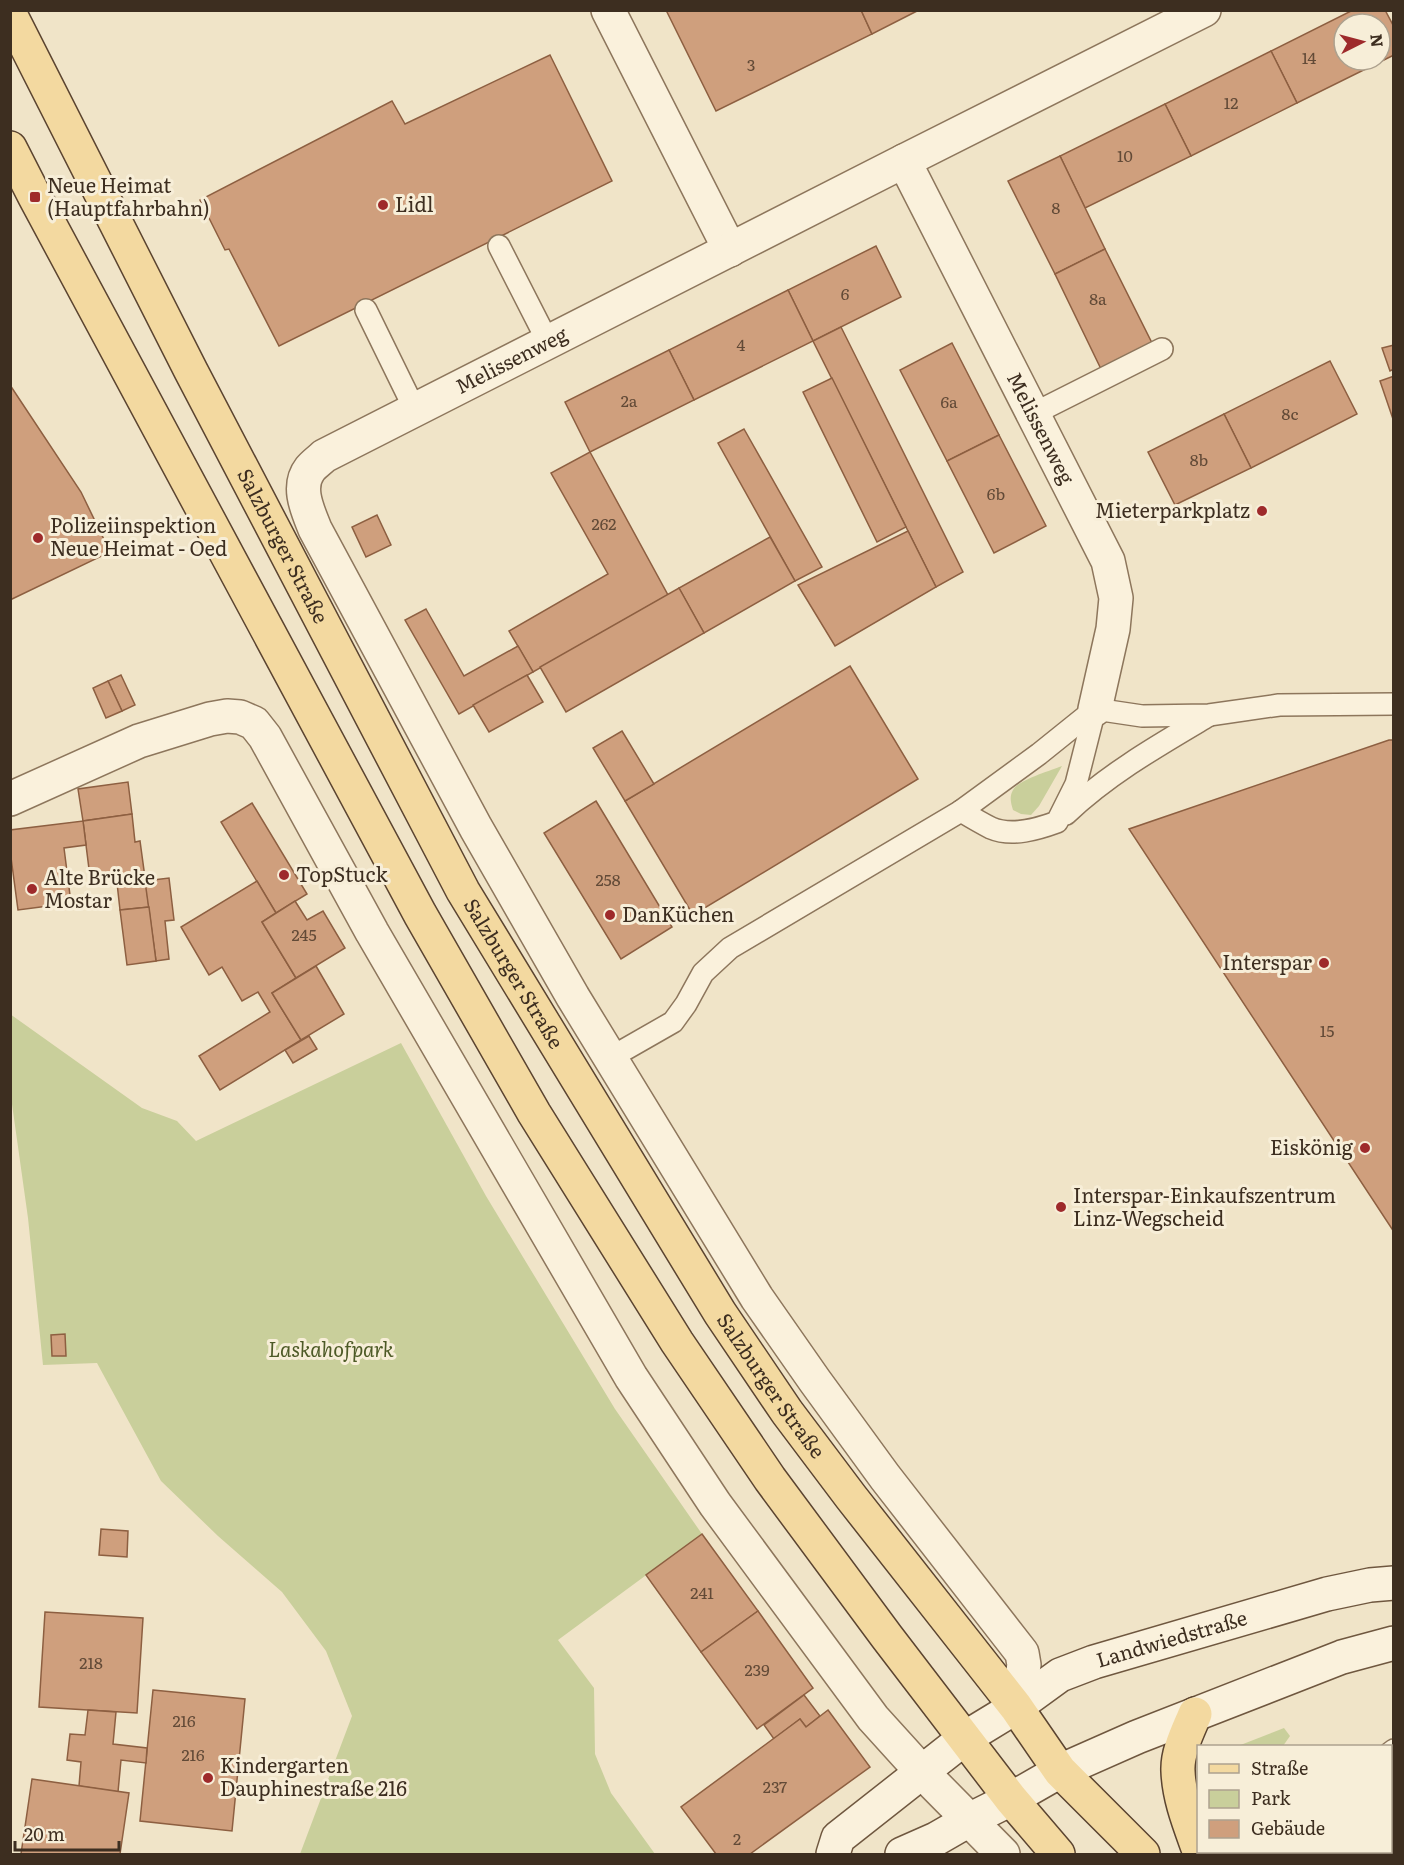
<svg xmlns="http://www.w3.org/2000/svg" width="1404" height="1865" font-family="Literata,serif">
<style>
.green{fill:#c9cf9b}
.building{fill:#cf9f7d;stroke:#8d5f41;stroke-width:1.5;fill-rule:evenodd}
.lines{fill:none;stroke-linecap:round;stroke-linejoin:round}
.service-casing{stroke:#8d765c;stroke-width:24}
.minor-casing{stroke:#8d765c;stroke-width:36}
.secondary-casing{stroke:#6f573f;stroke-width:36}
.primary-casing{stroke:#5b4430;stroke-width:36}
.service{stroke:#faf1dc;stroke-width:21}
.minor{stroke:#faf1dc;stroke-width:33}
.secondary{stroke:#faf1dc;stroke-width:33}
.primary{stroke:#f3d9a0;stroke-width:33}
.poi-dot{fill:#9e2a2b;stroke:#f7eed8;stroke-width:2}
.labels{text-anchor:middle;stroke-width:6;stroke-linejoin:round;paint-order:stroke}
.number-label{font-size:16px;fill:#624a37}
.poi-label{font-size:20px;fill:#3d2e20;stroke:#f7eed8;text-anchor:start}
.street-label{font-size:20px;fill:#3d2e20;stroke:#f7eed8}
.park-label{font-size:20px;font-style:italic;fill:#4d5a26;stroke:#f7eed8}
</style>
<rect width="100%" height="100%" fill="#f0e4c8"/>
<g class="green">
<path d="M1062,766L1039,806L1031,815L1021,814L1013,810C1011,803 1009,797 1013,790C1018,780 1050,771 1062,766Z"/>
<path d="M10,1014L142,1108L177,1121L196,1141L401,1043L486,1196L615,1409L702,1534L558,1640L594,1688L595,1754L611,1793L655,1854H300L352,1716L326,1651L282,1592L218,1536L161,1481L97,1363L43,1365L28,1218L11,1097Z"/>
<path d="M1284,1728L1290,1736L1283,1746H1238Z"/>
</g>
<g class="building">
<path d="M666,10H861L872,34L716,111Z"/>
<path d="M861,10H919L872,34Z"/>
<path d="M1353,10H1385L1394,27V55L1297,103L1271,51ZM1344,24H1380V60H1344Z"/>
<path d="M1271,51L1297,103L1191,156L1165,104Z"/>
<path d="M550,55L612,181L279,346L229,249L225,250L200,200L392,101L405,124Z"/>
<path d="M1165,104L1191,156L1085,208L1060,156Z"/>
<path d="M1060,156L1105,249L1055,274L1008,181Z"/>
<path d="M876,246L901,297L813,341L788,290Z"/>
<path d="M1105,249L1152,343L1101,369L1055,274Z"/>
<path d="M788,290L813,341L694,400L669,350Z"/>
<path d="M841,327L963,572L936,587L813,341Z"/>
<path d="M952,343L999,435L947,461L900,370Z"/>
<path d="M1394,345V369L1390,371L1382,348Z"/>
<path d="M669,350L694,400L590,452L565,402Z"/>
<path d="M1330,361L1357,414L1251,468L1224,414Z"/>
<path d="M1394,376V422L1380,381Z"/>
<path d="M832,378L906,527L877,542L803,392Z"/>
<path d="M10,385L81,492L110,552L10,600Z"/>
<path d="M1224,414L1251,468L1175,505L1148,452Z"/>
<path d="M744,429L822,567L795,581L718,443Z"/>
<path d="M999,435L1046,526L994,553L947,461Z"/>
<path d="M590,452L668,595L533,672L509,631L608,574L551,473Z"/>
<path d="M377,515L391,545L366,557L352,527Z"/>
<path d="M908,531L936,587L835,646L798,585Z"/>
<path d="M770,537L795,581L704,633L679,588Z"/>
<path d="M679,588L704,633L566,712L540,667Z"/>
<path d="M426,609L464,676L518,646L533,672L459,714L405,620Z"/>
<path d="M850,666L918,779L693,915L625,801Z"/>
<path d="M121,675L135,705L122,711L108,681Z"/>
<path d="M527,675L543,702L489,732L473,705Z"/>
<path d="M108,681L122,711L106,718L93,688Z"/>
<path d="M622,731L654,784L625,801L593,748Z"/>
<path d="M1389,740H1394V1232L1129,829Z"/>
<path d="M128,782L132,814L83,821L78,789Z"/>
<path d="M596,801L672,927L621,959L544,833Z"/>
<path d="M252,803L307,894L276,913L221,822Z"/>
<path d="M132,814L135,842L140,841L149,907L120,910L116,874L90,877L83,821Z"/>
<path d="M83,821L86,845L64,848L71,903L18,910L10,850V830Z"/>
<path d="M169,878L174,920L165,921L169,959L156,961L145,881Z"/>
<path d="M257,881L276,913L262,922L296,978L272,993L301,1040L220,1090L199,1056L270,1012L258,992L242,1001L222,967L209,975L181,927Z"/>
<path d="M295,901L307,920L323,911L345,948L296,978L262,922Z"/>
<path d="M149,907L156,961L127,965L120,910Z"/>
<path d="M316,966L344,1014L301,1040L272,993Z"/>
<path d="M309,1036L317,1049L293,1063L285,1050Z"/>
<path d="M65,1334L66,1356H52L51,1335Z"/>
<path d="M101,1529L128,1531L127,1557L99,1555Z"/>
<path d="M702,1534L758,1611L701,1652L646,1575Z"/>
<path d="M758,1611L813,1688L757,1729L701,1652Z"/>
<path d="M45,1612L143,1618L137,1713L39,1707Z"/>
<path d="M153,1690L245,1699L232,1831L140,1821Z"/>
<path d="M804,1695L820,1716L806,1727L800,1719L774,1739L764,1725Z"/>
<path d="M88,1710L116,1712L113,1744L147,1748L146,1763L121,1760L118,1792L79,1786L81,1762L67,1760L70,1734L85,1735Z"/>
<path d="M828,1710L870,1767L750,1854H716L681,1807L800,1719L806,1727Z"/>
<path d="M32,1779L129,1793L120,1854H21Z"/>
<path d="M1394,1803V1854H1343L1346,1852H1390V1806Z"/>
</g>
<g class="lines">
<defs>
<g id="service">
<path d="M499,246L548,342"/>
<path d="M366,310L415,410"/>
<path d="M1033,414L1162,349"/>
<path d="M961,811C971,817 981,823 991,828C1012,837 1038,829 1057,822L1076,784L1095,709"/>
<path d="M1066,814C1108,774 1159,745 1208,716"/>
<path d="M610,1058L673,1022L686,1004L703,973L730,948L961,811L1039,754L1095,709L1142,716L1209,715L1279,705L1394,704"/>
<path d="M1390,1753L1394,1750"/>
<path d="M1304,1854L1305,1852"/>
</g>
<g id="minor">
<path d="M608,10L730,250"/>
<path id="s1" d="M904,161L1108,561L1116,598L1113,629L1095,709"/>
<path d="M10,799L139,741L210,719L227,716L240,717L254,723L265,737L372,932L631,1377L715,1504L873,1718L922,1772L1003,1854"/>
<path id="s2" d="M1016,1707L1024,1665L1022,1653L885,1477L815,1381L757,1298L573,997L476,828L315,529C308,511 296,487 310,469C314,464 320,460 324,456L904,161L1204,10"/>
</g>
<g id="secondary">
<path id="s3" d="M833,1854L838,1838L965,1738L1016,1707L1060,1675L1094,1662L1327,1594L1370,1585L1394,1583"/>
<path d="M902,1854L936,1839L969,1820L1011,1799L1060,1771L1137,1737L1342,1657L1394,1643"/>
</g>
<g id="primary">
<path id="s4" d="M10,14L191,371L463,891L720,1313L787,1412L851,1497L1016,1707L1060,1771L1143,1854"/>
<path d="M10,148L35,197L420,914L534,1113L677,1342L770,1479L887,1637L1011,1799L1058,1854"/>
<path d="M1195,1714C1188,1731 1177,1752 1178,1771C1179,1798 1189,1823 1198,1848"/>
</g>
</defs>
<use href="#service" class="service-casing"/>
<use href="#minor" class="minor-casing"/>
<use href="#secondary" class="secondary-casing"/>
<use href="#primary" class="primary-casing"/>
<use href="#service" class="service"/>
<use href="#minor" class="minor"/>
<use href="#secondary" class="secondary"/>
<use href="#primary" class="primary"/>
</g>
<g class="poi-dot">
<rect x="29" y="191" width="12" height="12" rx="3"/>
<circle cx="383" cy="205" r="6"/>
<circle cx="1262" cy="511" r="6"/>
<circle cx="38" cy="538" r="6"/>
<circle cx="284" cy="875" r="6"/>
<circle cx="32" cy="889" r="6"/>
<circle cx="610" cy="915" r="6"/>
<circle cx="1324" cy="963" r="6"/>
<circle cx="1365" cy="1148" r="6"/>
<circle cx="1061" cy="1207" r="6"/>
<circle cx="208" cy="1778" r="6"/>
</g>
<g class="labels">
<g class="number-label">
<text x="1309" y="64">14</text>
<text x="751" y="71">3</text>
<text x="1231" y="109">12</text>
<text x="1125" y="162">10</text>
<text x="1056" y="214">8</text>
<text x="845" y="300">6</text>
<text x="1098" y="305">8a</text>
<text x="741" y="351">4</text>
<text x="629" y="407">2a</text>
<text x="949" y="408">6a</text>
<text x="1290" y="420">8c</text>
<text x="1199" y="466">8b</text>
<text x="996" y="500">6b</text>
<text x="604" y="530">262</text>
<text x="608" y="886">258</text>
<text x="304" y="941">245</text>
<text x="1327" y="1037">15</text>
<text x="702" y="1599">241</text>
<text x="91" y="1669">218</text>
<text x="757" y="1676">239</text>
<text x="184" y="1727">216</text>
<text x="193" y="1761">216</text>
<text x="775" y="1793">237</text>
<text x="737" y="1845">2</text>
</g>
<g class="poi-label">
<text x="47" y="193">Neue Heimat<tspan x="47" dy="23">(Hauptfahrbahn)</tspan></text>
<text x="395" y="212">Lidl</text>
<text x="1250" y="518" text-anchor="end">Mieterparkplatz</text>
<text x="50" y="533">Polizeiinspektion<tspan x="50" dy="23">Neue Heimat - Oed</tspan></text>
<text x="296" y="882">TopStuck</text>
<text x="44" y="885">Alte Brücke<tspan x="44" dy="23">Mostar</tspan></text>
<text x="622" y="922">DanKüchen</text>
<text x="1312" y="970" text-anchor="end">Interspar</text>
<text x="1353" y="1155" text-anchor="end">Eiskönig</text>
<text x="1073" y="1203">Interspar-Einkaufszentrum<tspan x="1073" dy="23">Linz-Wegscheid</tspan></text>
<text x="220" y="1773">Kindergarten<tspan x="220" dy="23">Dauphinestraße 216</tspan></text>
</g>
<g class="street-label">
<text dy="7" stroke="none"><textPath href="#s2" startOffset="1678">Melissenweg</textPath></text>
<text dy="7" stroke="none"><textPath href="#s1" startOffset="300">Melissenweg</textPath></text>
<text dy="7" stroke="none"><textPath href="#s4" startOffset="598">Salzburger Straße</textPath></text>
<text dy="7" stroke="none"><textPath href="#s4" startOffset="1084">Salzburger Straße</textPath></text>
<text dy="7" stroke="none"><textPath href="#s4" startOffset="1570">Salzburger Straße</textPath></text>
<text dy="7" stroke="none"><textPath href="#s3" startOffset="410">Landwiedstraße</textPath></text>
</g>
<g class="park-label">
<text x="331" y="1357">Laskahofpark</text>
</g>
</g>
<rect width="1404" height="1865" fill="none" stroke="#3d2e20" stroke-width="24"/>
<rect x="1197" y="1745" width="195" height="108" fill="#f7eed8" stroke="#ada18e" stroke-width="1.5"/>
<rect x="1209" y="1764" width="30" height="9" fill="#f3d9a0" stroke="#ada18e" stroke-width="1.5"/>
<text x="1251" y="1775" font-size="18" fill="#3d2e20">Straße</text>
<rect x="1209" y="1790" width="30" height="18" fill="#c9cf9b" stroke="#ada18e" stroke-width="1.5"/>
<text x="1251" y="1805" font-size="18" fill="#3d2e20">Park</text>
<rect x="1209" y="1820" width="30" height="18" fill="#cf9f7d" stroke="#ada18e" stroke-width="1.5"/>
<text x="1251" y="1835" font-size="18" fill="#3d2e20">Gebäude</text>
<g transform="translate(1362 42) rotate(84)"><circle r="28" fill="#f7eed8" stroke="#ada18e" stroke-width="1.5"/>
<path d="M0-4.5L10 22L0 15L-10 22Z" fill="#9e2a2b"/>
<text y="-9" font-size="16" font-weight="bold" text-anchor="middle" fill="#3d2e20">N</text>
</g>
<path d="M15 1841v9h104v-9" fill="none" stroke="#3d2e20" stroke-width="3"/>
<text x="24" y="1841" font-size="18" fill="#3d2e20" stroke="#f7eed8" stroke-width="4.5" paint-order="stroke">20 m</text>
</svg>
